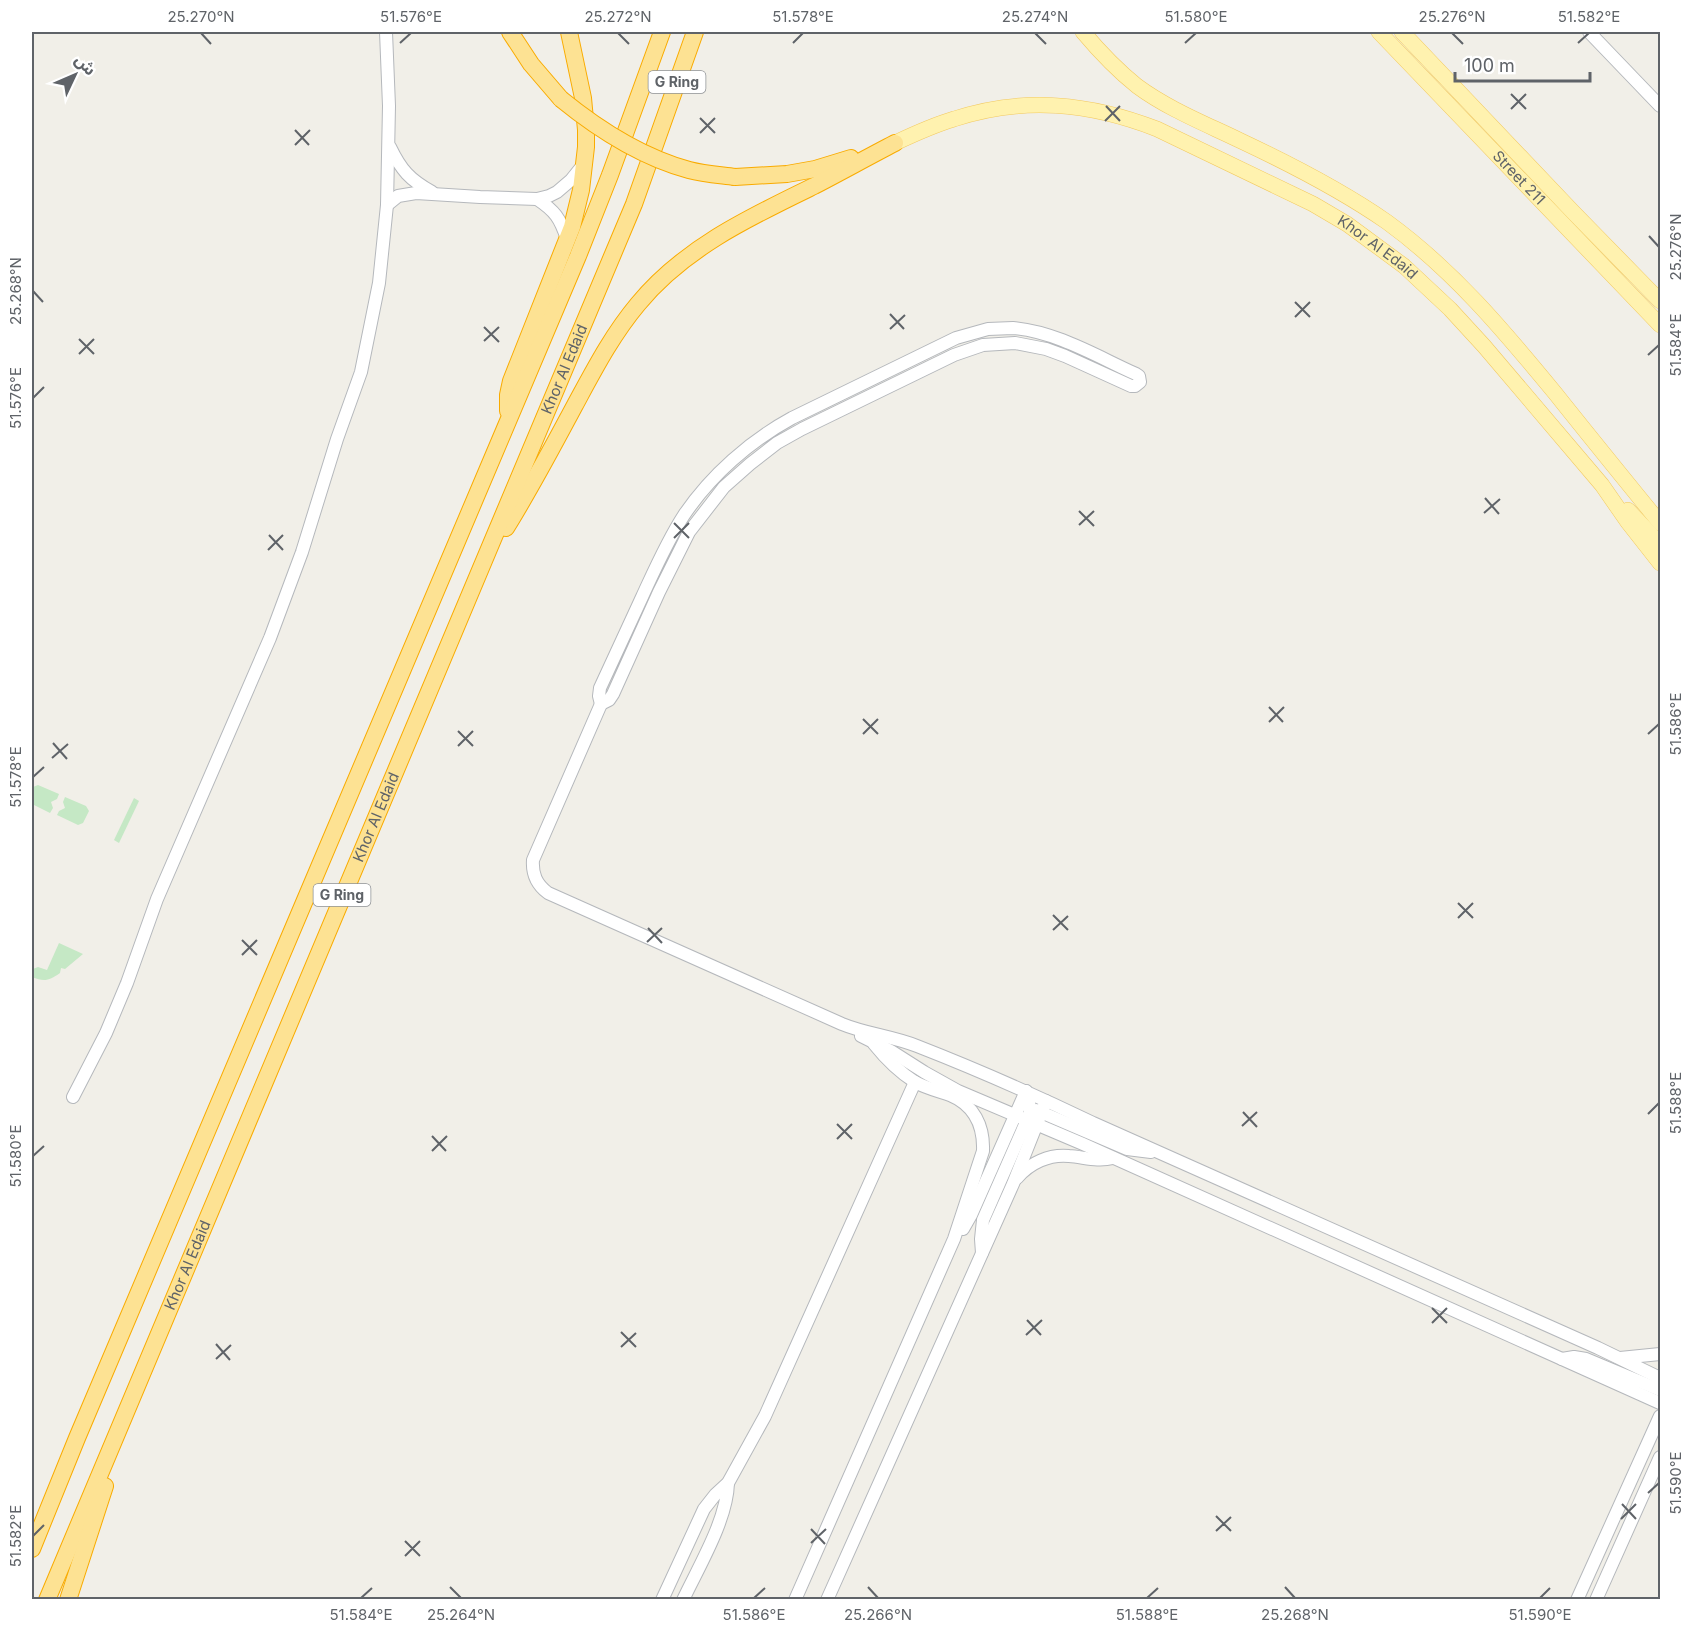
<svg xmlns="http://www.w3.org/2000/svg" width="1692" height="1631" font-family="Inter,'Noto Sans Arabic',sans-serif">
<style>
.green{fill:#c5e8c5}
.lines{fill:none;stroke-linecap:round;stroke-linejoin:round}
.minor-casing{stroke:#b5b8bc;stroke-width:14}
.major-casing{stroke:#f2c960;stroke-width:16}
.highway-casing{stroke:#f9ab00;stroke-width:18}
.minor{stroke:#fff;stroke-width:12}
.major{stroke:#fff2af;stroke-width:15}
.highway{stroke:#fde293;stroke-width:16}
.highway-bridge-casing{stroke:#f9ab00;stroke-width:18;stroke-linecap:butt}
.highway-bridge{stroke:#fde293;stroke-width:16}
.ticks{fill:none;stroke:#5f6368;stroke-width:2}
.labels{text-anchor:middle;stroke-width:4.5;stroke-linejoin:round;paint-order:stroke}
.shield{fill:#fff;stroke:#8f9295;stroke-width:1.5}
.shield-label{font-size:14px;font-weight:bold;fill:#5f6368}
.street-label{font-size:15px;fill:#5f6368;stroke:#fff}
.neatline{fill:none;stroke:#5f6368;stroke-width:2}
.ticks-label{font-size:15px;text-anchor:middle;fill:#5f6368}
</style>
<rect width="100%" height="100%" fill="#f1efe8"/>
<g class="green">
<path d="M38,785L59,794L57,799L51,802L53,808L50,813L32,804V790L33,787Z"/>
<path d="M65,797L86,806L89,811L83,823L78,825L57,815L59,811L65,808L63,802Z"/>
<path d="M134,798L139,801L119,843L114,840Z"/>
<path d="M59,943L83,954L65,969L61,968L60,973C49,981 44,982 32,977L33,969L38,967L47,970Z"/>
</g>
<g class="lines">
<defs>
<g id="minor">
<path d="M1589,32L1660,106"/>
<path d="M390,147C401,170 410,180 432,192"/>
<path d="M537,199C555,211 560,218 567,239"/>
<path d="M387,205L398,196L416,193L480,197L537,199L549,196L557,192L571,180L583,165"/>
<path d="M1013,328C1057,332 1096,356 1136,374L1139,376L1140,382L1135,386H1131L1065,356L1046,349L1015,343L983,345L954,355L802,429L777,443L750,464L724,487L689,532L659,592L613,694L609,700L601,704L599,696L600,688C614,658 628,627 642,597C655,569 667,541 684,515C711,475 750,441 792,418L956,338L988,329Z"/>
<path d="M601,704L533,860C532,874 536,884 548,893L842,1024C866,1034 892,1036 917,1046C976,1069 1035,1095 1093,1123L1598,1348L1660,1378"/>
<path d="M861,1036L891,1051L924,1072L958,1091L1083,1144L1660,1403"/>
<path d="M73,1097L106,1033L127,983L157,899L270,638L302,552L337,439L361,372L379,283L387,205L389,106L386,32"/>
<path d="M1036,1110L1127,1149L1151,1152"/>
<path d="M1017,1178C1030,1163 1049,1154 1069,1156C1084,1157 1097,1162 1113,1158"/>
<path d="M963,1229L971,1215L1026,1091"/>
<path d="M982,1253L981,1239L983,1220L1030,1113L1029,1100L1026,1091"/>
<path d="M1620,1358L1660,1354"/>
<path d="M1562,1359L1574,1357L1586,1359L1660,1390"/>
<path d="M662,1600L704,1509L715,1495L728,1483L765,1416L915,1082"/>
<path d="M683,1600C699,1566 727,1520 728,1483"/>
<path d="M795,1600L954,1239L983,1151C984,1126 974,1105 950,1095C938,1091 926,1088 915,1082C899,1072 886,1059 874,1044"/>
<path d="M827,1600L1013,1184L1046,1101"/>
<path d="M1577,1600L1660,1416"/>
<path d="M1596,1600L1660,1457"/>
</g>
<g id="major">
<path d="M1083,32C1099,51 1117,70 1137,86C1168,109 1206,124 1241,141C1292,165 1341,190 1387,222C1453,270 1504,331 1555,393C1590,437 1625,480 1660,523"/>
<path id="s1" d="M1379,32L1660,325"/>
<path d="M1402,32L1573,212L1660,301"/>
<path id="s2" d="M895,143C914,134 934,125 954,119C1024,96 1090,103 1157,129L1313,204L1347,224L1404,266L1450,309L1484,346L1602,485L1627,521L1660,563"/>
<path d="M1628,510L1660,544"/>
</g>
<g id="highway">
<path d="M510,32L531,64L561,99"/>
<path d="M735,177L787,174L815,169L851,158"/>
<path d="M508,411V395L511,381L572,227L581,190L586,147V130L583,98L569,32"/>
<path d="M506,528C531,488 553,446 575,405C594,370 612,335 638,304C684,248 750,217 814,186C841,172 868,157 895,143"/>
<path d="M32,1549L77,1438L578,256L610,175L662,32"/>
<path id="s3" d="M47,1600L634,204L695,32"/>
<path d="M68,1600L105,1486"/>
</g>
</defs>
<use href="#minor" class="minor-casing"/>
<use href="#major" class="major-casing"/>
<use href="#highway" class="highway-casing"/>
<use href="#minor" class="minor"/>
<use href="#major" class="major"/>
<use href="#highway" class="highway"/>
<defs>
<path id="highway-bridge" d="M561,99C599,130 641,157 689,170C704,174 720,175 735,177"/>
</defs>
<use href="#highway-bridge" class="highway-bridge-casing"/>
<use href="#highway-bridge" class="highway-bridge"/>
</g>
<path class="ticks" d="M201,33L211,44M618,33L629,44M1035,33L1046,44M1452,33L1463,44M400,43L411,33M793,43L803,33M1185,43L1196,33M1578,43L1589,33M1511,94L1526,109M1106,106L1120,121M1511,109L1526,94M700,118L715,133M1105,121L1120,106M295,130L309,145M700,133L715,118M295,145L310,130M1649,236L1659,247M33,291L43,302M1295,302L1310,317M890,314L904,329M1295,317L1310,302M484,327L499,342M890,329L905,315M79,339L94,354M484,341L499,327M79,354L94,339M1648,355L1659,345M33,398L44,387M1485,498L1499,514M1079,511L1094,526M1484,513L1500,499M674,523L689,538M1079,525L1094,511M269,535L283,550M674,538L689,523M268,550L283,535M1269,707L1283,722M863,719L878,734M1269,722L1284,707M458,731L473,746M863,734L878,719M1648,734L1659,724M53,743L67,759M458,746L473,731M52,758L68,744M33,777L44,767M1458,903L1473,918M1053,915L1068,930M1458,918L1473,903M648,928L662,943M1053,930L1068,916M242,940L257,955M647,942L662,928M242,955L257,940M1243,1112L1257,1127M1648,1114L1659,1103M837,1124L852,1139M1242,1126L1257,1112M432,1136L446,1151M837,1139L852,1124M432,1151L447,1136M33,1156L44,1146M1432,1308L1447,1323M1027,1320L1041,1335M1432,1323L1447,1308M621,1332L636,1347M1026,1335L1042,1320M216,1344L230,1360M621,1347L636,1333M216,1359L231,1345M1648,1493L1659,1483M1622,1504L1636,1519M1216,1516L1231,1531M1621,1519L1636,1504M811,1529L825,1544M1216,1531L1231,1517M33,1536L44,1525M405,1541L420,1556M811,1543L826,1529M405,1556L420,1541M450,1587L461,1598M868,1587L878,1598M1285,1587L1295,1598M361,1598L372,1588M754,1598L765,1588M1147,1598L1158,1588M1540,1598L1550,1588"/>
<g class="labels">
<g class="shield">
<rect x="648.5" y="71" width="57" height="22" rx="4.5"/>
<rect x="313.5" y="884" width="57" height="22" rx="4.5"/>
</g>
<g class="shield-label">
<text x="677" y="87">G Ring</text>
<text x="342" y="900">G Ring</text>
</g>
<g class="street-label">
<text dy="5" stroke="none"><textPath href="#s1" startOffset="202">Street 211</textPath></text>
<text dy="5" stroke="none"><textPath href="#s2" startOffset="522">Khor Al Edaid</textPath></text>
<text dy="5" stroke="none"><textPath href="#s3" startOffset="1335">Khor Al Edaid</textPath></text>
<text dy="5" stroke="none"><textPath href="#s3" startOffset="849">Khor Al Edaid</textPath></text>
<text dy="5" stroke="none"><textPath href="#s3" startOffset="363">Khor Al Edaid</textPath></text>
</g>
</g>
<rect width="1692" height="1631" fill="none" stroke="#ffffff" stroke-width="66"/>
<g transform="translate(75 75) rotate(46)" stroke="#ffffff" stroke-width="4.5" paint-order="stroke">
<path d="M0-4.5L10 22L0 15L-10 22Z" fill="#5f6368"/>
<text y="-9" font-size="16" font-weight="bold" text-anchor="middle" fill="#5f6368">ش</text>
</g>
<path d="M1455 72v9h135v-9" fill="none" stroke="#5f6368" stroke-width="3"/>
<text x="1464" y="72" font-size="18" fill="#5f6368" stroke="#ffffff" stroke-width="4.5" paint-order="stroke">100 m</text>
<rect x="33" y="33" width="1626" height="1565" class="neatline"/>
<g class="ticks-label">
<text x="201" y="22">25.270°N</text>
<text x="411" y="22">51.576°E</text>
<text x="618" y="22">25.272°N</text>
<text x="803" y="22">51.578°E</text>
<text x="1035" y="22">25.274°N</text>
<text x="1196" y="22">51.580°E</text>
<text x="1452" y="22">25.276°N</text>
<text x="1589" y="22">51.582°E</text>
<text transform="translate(1676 247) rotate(-90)" y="5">25.276°N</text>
<text transform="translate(16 291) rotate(-90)" y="5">25.268°N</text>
<text transform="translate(1676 345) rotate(-90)" y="5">51.584°E</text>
<text transform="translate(16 398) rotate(-90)" y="5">51.576°E</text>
<text transform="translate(1676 724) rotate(-90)" y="5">51.586°E</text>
<text transform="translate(16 777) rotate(-90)" y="5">51.578°E</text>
<text transform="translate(1676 1103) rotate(-90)" y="5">51.588°E</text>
<text transform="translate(16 1156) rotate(-90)" y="5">51.580°E</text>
<text transform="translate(1676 1483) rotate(-90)" y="5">51.590°E</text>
<text transform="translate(16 1536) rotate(-90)" y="5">51.582°E</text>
<text x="361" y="1620">51.584°E</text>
<text x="461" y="1620">25.264°N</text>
<text x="754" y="1620">51.586°E</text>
<text x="878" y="1620">25.266°N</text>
<text x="1147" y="1620">51.588°E</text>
<text x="1295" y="1620">25.268°N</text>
<text x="1540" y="1620">51.590°E</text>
</g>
</svg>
